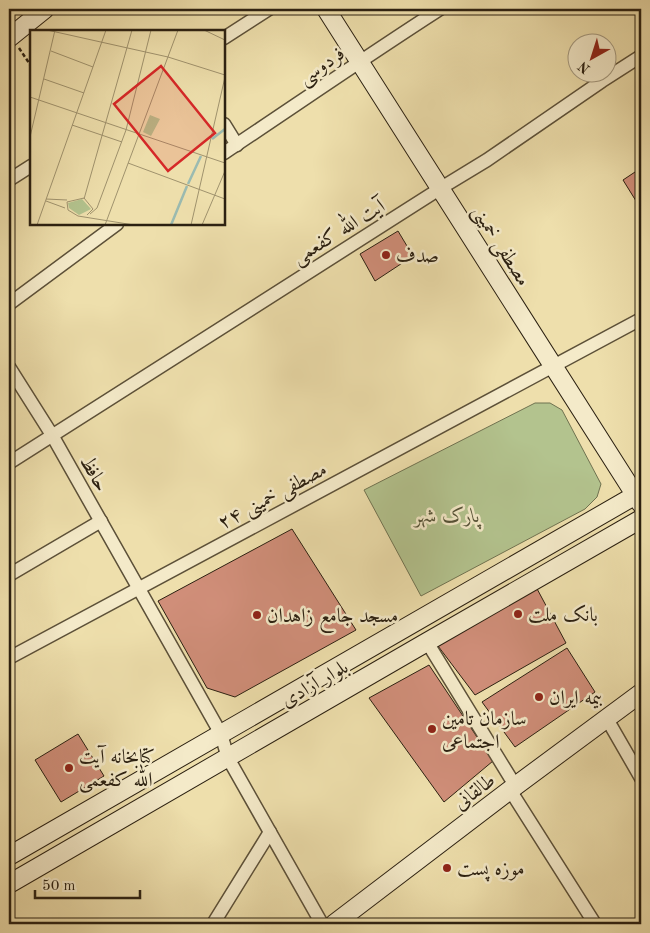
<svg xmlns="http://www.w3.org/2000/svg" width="650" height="933" font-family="'Old Standard TT',Amiri,serif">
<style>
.green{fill:#b3c38e;stroke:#6f7250}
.building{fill:#d08e79;stroke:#2b2011}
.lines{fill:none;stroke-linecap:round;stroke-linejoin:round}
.street-casing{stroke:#5c5038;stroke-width:15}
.secondary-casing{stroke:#2b2011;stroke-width:20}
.path{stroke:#2b2011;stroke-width:2.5;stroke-dasharray:4 2.5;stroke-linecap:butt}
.street{stroke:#f4eac9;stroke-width:12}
.secondary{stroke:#f4eac9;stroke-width:18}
.poi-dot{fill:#8f2418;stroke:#f4eac9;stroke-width:2}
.labels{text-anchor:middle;stroke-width:5;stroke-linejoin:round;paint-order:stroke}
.street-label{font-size:20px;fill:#2b2011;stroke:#f4eac9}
.poi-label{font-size:20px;fill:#2b2011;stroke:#f4eac9;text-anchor:start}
.park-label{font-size:20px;font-style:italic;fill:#545136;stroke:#f4eac9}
.inset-river{fill:none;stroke:#9bbbb1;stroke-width:2.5}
.inset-road{fill:none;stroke:#a0936e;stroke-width:1}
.view{fill:#d62828;fill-opacity:0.15;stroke:#d62828;stroke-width:2.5}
.inset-edge{fill:none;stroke:#2b2011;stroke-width:2.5}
</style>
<rect width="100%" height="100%" fill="#eedfac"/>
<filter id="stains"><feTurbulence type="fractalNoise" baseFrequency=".004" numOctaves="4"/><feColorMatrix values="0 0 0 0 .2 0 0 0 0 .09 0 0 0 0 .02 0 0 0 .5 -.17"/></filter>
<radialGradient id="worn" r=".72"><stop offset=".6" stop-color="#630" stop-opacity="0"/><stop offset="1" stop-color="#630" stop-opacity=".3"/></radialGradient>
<path class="green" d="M535,403H550L562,410L601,484L597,497L585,509L421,596L364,490Z"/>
<g class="building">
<path d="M641,168V209L623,180Z"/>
<path d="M398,231L413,256L375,281L360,254Z"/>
<path d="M292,529L356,630L235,697L207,688L158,601Z"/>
<path d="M535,585L566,643L475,695L435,642Z"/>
<path d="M567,648L595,692L515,747L482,702Z"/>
<path d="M429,665L493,761L444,802L369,698Z"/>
<path d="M78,734L104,776L61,802L35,760Z"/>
</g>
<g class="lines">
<defs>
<g id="street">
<path d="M224,38L269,9"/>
<path d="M224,124L237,145"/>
<path d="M224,153C296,105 367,56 440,9"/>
<path d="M9,180L31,166"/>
<path d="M9,304L117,224"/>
<path d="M9,367L52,435L221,734L228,758L322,924"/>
<path d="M9,463L441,188L487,160L602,81L641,56"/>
<path d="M9,575L101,521"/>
<path d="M427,642L516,787"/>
<path d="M9,658L641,319"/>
<path d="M607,719L641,778"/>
<path d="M510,790L595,924"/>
<path d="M213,924L270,832"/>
</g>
<g id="secondary">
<path d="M326,9L641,504"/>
<path d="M9,38L45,9"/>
<path d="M9,856L641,492"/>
<path d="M9,884L427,642L641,519"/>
<path d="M334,924L510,790L641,693"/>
</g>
</defs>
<use href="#street" class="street-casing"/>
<use href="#secondary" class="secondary-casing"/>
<path class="path" d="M19,48L31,66"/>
<use href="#street" class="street"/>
<use href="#secondary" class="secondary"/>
</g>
<g class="poi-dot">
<circle cx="386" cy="255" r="5"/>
<circle cx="518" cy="614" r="5"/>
<circle cx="257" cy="615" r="5"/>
<circle cx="539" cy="697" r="5"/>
<circle cx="432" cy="729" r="5"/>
<circle cx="69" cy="768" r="5"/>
<circle cx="447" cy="868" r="5"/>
</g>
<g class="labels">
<g class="street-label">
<text transform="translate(321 65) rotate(-35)" y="7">فردوسی</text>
<text transform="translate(338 231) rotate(-32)" y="7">آیت الله کفعمی</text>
<text transform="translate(502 245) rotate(58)" y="7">مصطفی خمینی</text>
<text transform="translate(95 473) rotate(60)" y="7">حافظ</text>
<text transform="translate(272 495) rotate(-28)" y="7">مصطفی خمینی ۲۴</text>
<text transform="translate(314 683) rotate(-30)" y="7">بلوار آزادی</text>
<text transform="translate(474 791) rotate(-37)" y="7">طالقانی</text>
</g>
<g class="poi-label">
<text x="396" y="262">صدف</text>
<text x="528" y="621">بانک ملت</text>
<text x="267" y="622">مسجد جامع زاهدان</text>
<text x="549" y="704">بیمه ایران</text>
<text x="442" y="725">سازمان تامین<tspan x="442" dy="23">اجتماعی</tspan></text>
<text x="79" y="763">کتابخانه آیت<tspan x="79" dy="23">الله کفعمی</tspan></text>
<text x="457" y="875">موزه پست</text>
</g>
<g class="park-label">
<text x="447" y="522">پارک شهر</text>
</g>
</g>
<g transform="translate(30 30)">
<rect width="195" height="195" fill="#eedfac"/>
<path d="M120,85L130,89L121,106L113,102ZM52,169L61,179L49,185L39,178L38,173Z" fill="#b3c38e"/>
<path class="inset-river" d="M182,109L195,99M158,154L171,126M141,195L157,156"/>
<path class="inset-road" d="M17,0L138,27L195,45M174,0L195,10M21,21L63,37M14,49L54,63M0,67L195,133M42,95L92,112M0,107L25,0M98,133L195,169M16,169L37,170M54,169L102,0M16,171L35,178M60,184L67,178L96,100L121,0M57,185L63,179L54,168L37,172L38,180L48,186L104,195M7,195L76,0M75,195L148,0M161,195L195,47M172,195L195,141"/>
<path class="view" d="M131,36L185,103L138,141L84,74Z"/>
<rect width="195" height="195" class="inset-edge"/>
</g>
<rect width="650" height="933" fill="none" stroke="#eedfac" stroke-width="30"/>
<rect x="10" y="10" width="630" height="913" fill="none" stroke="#2b2011" stroke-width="2.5"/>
<rect x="15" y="15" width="620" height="903" fill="none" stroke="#2b2011"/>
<g transform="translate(592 58) rotate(219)"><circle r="24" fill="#f4eac9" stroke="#a4997f"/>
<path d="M0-4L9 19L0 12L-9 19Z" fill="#8f2418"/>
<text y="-8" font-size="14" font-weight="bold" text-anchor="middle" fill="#2b2011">N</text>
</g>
<path d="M35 890v8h105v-8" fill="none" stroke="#2b2011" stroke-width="2.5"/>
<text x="42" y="890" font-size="15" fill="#2b2011" stroke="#f4eac9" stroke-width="4" paint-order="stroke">50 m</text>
<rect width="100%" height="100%" filter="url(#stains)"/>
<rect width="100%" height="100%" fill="url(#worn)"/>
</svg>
